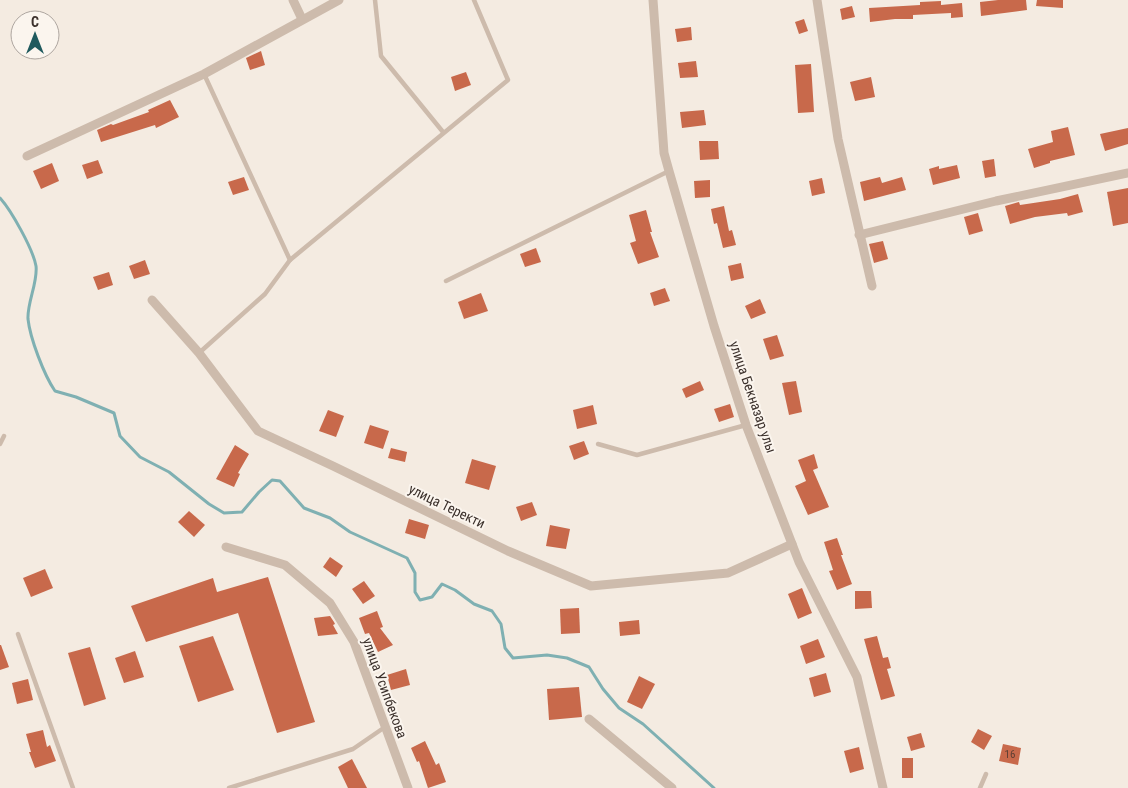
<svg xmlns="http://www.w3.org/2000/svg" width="1128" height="788" font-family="'Roboto Condensed',sans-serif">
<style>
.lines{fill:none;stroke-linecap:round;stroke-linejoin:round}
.stream{stroke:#7fb0b2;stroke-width:3}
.building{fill:#c8694b}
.service{stroke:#cdbbac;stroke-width:4.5}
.minor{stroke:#cdbbac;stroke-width:9}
.labels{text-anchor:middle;stroke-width:4;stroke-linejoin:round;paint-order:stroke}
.number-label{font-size:11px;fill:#5e3e33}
.street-label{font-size:14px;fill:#3b302b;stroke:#fbf5ee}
</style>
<rect width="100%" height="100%" fill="#f4ebe1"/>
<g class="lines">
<path class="stream" d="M0,198C11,210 33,249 36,266C38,282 27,303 28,319C30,338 44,375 55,391L76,397L114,413L120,436L140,457L169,472L209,504L224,513L242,512L259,492L272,480L280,481L304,508L330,518L350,532L407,558L415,573V592L420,600L432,597L442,584L455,590L474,604L492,611L501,624L505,648L513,658L547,655L567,658L589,667L603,689L619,708L643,724L714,788"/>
</g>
<g class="building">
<path d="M998,0H1026L1027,10L981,16L980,2Z"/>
<path d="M1037,0H1063V8L1036,6Z"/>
<path d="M941,1V5L962,3L963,17L951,18V13L913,15V19H895L870,22L869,8L920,5V2Z"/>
<path d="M852,6L855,17L842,20L840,9Z"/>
<path d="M804,19L808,31L799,34L795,22Z"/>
<path d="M691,27L692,40L677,42L675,29Z"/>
<path d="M261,51L265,65L250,70L246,58Z"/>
<path d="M696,61L698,77L680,78L678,63Z"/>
<path d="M811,64L814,112L798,113L795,65Z"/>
<path d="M466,72L471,85L455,91L451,77Z"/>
<path d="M871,77L875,97L855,101L850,82Z"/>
<path d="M170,100L179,117L156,128L155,125L101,142L97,130L111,124L113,125L149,112L148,110Z"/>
<path d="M704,110L706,125L682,128L680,112Z"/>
<path d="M1068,127L1075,155L1050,161V163L1034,168L1028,149L1053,142L1051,131Z"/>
<path d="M1128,128V144L1105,151L1100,134Z"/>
<path d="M699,141H718L719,159L700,160Z"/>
<path d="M994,159L996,176L985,178L982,161Z"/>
<path d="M98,160L103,173L87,179L82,165Z"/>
<path d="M52,163L59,181L41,189L33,171Z"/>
<path d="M957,165L960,178L933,185L929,169L939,166V169Z"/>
<path d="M244,177L249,190L233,195L228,182Z"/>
<path d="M880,177L882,183L902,177L906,190L864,201L860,182Z"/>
<path d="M822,178L825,193L812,196L809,181Z"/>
<path d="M710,180V197L695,198L694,181Z"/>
<path d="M1128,188V223L1113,226L1107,192Z"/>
<path d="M1078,194L1083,212L1068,216L1067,213L1035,217L1010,224L1005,206L1019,202L1020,205L1060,199Z"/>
<path d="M724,206L729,231L732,230L736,245L723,248L717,223L714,224L711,209Z"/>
<path d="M646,210L652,232H650L659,257L638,264L630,243L636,241L629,215Z"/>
<path d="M978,213L983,231L969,235L964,217Z"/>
<path d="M883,241L888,259L874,263L869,244Z"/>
<path d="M536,248L541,262L525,267L520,254Z"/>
<path d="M145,260L150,274L134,279L129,266Z"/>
<path d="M741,263L744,278L731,281L728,266Z"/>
<path d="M109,272L113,285L98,290L93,277Z"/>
<path d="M665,288L670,301L654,306L650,293Z"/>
<path d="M481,293L488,311L464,319L458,302Z"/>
<path d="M760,299L766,313L751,319L745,306Z"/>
<path d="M777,335L784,356L770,360L763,339Z"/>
<path d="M700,381L704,390L686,398L682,389Z"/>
<path d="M796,381L802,412L789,415L782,383Z"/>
<path d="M730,404L734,417L719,422L714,409Z"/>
<path d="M593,405L597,424L577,429L573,410Z"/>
<path d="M328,410L344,416L336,437L319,431Z"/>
<path d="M370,425L389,431L383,449L364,443Z"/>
<path d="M584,441L589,454L574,460L569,446Z"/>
<path d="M235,445L249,454L238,473L240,474L234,487L216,479Z"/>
<path d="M391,448L407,452L405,462L388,458Z"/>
<path d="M814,454L818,468L813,470L829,507L808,515L795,486L806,481L798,460Z"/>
<path d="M472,459L496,466L489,490L465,483Z"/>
<path d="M532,502L537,515L521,521L516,507Z"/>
<path d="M189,511L205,525L194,537L178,522Z"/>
<path d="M409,519L429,525L425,539L405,533Z"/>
<path d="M550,525L570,529L566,549L546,546Z"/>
<path d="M837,538L843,555H841L852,584L837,590L829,571L833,570L824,542Z"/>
<path d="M330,557L343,566L336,577L323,567Z"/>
<path d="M45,569L53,588L31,597L23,578Z"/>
<path d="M268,577L315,722L277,733L238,613L146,642L131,606L213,578L217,592Z"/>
<path d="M364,581L375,596L363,604L352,589Z"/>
<path d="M802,588L812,613L798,619L788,594Z"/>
<path d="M855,591H871L872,608L855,609Z"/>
<path d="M579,608L580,633L561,634L560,609Z"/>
<path d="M377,611L383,627L380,628L393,645L378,652L369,633L365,634L359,618Z"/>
<path d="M330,616L334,622L335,624L333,625L338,634L318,636L314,618Z"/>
<path d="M639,620L640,634L620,636L619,622Z"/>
<path d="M213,636L234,690L198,702L179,646Z"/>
<path d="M877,636L883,658L888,657L891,668L887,669L895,696L881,700L864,639Z"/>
<path d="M818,639L825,657L806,664L800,646Z"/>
<path d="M0,645H1L9,667L0,670Z"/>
<path d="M90,647L106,699L84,706L68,653Z"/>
<path d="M135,651L144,677L124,683L115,658Z"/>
<path d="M406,669L410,685L391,690L387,675Z"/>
<path d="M826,673L831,692L814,697L809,678Z"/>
<path d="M639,676L655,684L642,709L627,702Z"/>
<path d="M28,679L33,700L17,704L12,683Z"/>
<path d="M579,687L582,717L549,720L547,689Z"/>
<path d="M978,729L992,736L984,750L971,742Z"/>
<path d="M43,730L47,747L50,745L56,761L35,768L29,752H31L26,734Z"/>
<path d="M921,733L925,747L911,751L907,737Z"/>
<path d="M425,741L436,765L439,763L446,782L428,788L419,761L417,762L411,748Z"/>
<path d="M1003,744L1021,748L1018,765L999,761Z"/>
<path d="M859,747L864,769L850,773L844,751Z"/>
<rect x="902" y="758" width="11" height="20"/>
<path d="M352,759L367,788H348L338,767Z"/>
</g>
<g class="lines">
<g class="service">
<path d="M375,0L381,56L443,132"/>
<path d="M204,74L290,260"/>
<path d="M446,281L669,171"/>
<path d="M199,353L265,294L290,260L508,80L474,0"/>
<path d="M0,444L4,436"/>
<path d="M598,444L637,455L746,425"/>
<path d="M18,634L73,788"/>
<path d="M229,788L353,749L385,727"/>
<path d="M980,788L986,774"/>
</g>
<g class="minor">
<path d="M293,0L302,19"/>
<path d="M653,0L664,153L669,171L714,326L746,425L799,562L857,677L883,788"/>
<path d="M817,0L838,139L872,286"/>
<path d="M27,156L204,74L339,0"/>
<path d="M859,235L996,201L1128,173"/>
<path d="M152,300L199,353L258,431L333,466L508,551L591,586L728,573L792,544"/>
<path d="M226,547L285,565L330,603L354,642L408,788"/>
<path d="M589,719L672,788"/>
</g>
</g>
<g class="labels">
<g class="number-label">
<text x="1010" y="758">16</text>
</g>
<g class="street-label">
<text transform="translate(753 397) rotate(71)" y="5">улица Бекназар улы</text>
<text transform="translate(447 506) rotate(26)" y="5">улица Теректи</text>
<text transform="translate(385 688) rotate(70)" y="5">улица Усипбекова</text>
</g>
</g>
<g transform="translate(35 35)"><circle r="24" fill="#fbf5ee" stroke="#aea6a0"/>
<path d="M0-4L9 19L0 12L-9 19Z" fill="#1f5a5e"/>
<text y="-8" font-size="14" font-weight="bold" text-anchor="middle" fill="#3b302b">С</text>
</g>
</svg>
